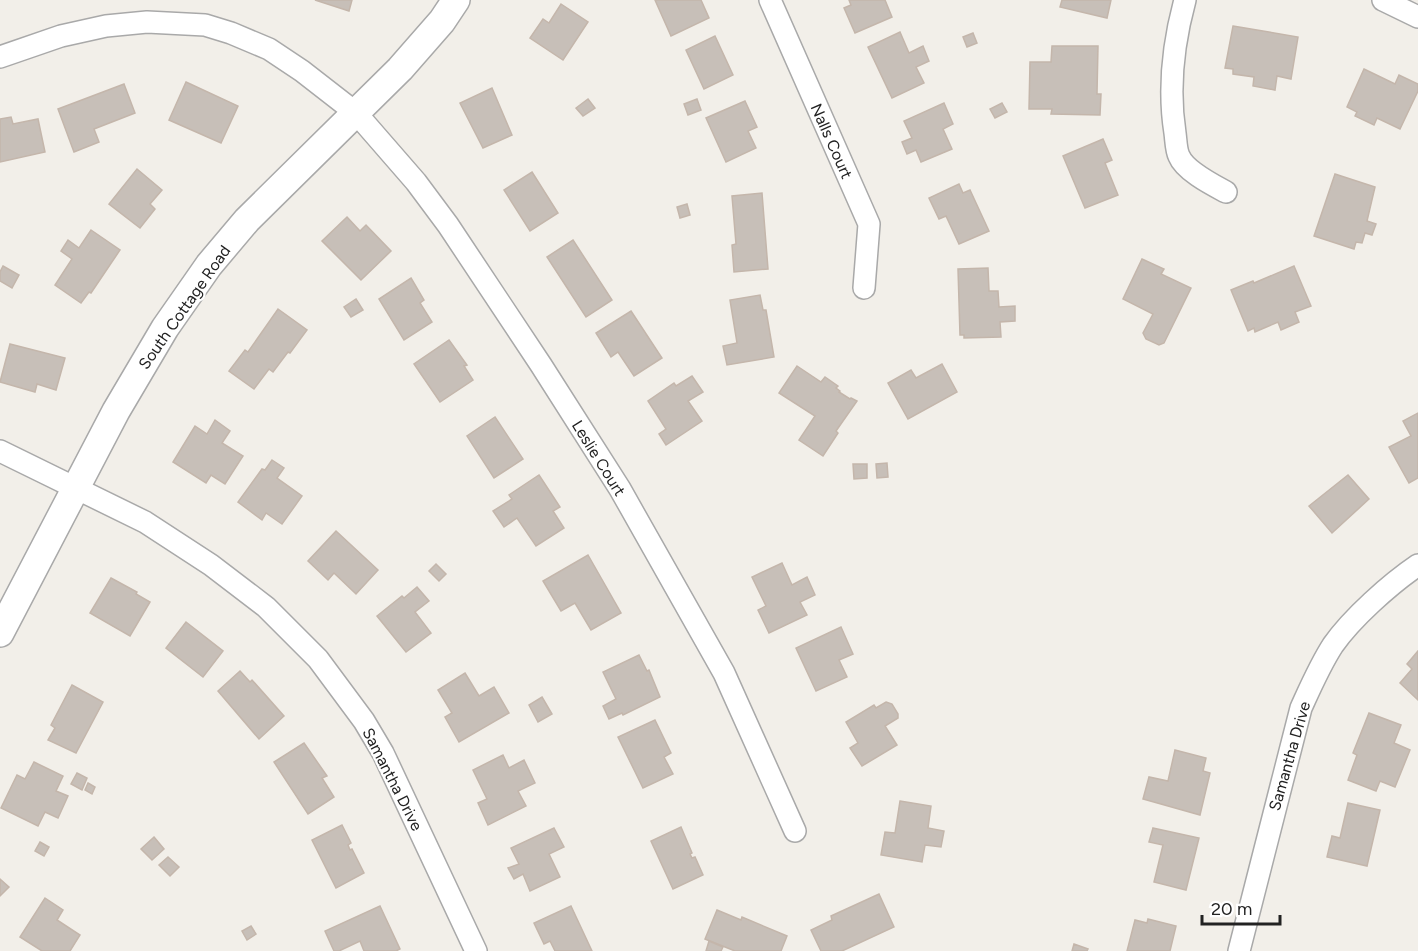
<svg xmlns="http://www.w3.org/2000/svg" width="1418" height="951" font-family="Figtree,sans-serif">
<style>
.building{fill:#c7bfb8;stroke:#c4b6ab;stroke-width:1.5}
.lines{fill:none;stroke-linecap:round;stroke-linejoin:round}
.minor-casing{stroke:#a9a9a9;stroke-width:24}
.tertiary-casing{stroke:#a9a9a9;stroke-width:30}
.minor{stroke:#fff;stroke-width:21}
.tertiary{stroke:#fff;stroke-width:27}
.labels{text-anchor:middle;stroke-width:4.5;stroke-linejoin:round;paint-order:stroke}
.street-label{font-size:16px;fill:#222;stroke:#fff}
</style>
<rect width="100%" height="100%" fill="#f2efe9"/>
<g class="building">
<path d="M315,0H352L349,11Z"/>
<path d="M655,0H701L709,18L671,36Z"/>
<path d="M849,0H885L892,17L855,33L844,8L851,5Z"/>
<path d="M1062,0H1111L1107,18L1060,7Z"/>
<path d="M561,4L588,22L563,60L530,38L543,19L549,23Z"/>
<path d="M1233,26L1298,37L1291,79L1277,76L1275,90L1253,86L1254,77L1233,74V69L1225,68Z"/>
<path d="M900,32L909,53L923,46L929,61L916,67L924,83L892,98L868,47Z"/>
<path d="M973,33L977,43L967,47L963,37Z"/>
<path d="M715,36L733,75L704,89L686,50Z"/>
<path d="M1052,46H1098L1097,94H1101L1100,115L1051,114L1052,109H1029L1030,62H1051Z"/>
<path d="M1364,69L1395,84L1399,75L1418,84V91L1400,129L1377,118L1374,125L1355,116L1357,112L1347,107Z"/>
<path d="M186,82L238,106L221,143L169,120Z"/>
<path d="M124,84L135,113L94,129L99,142L74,152L58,109Z"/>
<path d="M492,88L512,135L483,148L460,103Z"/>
<path d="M588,99L595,108L583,116L576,108Z"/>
<path d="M697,99L701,110L688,115L684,104Z"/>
<path d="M745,101L757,127L748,131L756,148L726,162L706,118Z"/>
<path d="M944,103L953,124L943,129L952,149L921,162L916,150L907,154L902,142L912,138L904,121Z"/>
<path d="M1002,103L1007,112L995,118L990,109Z"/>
<path d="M11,117L13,124L38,119L45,152L0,162V119Z"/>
<path d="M1103,139L1112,160L1105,163L1118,195L1085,208L1063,156Z"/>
<path d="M137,169L162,190L150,204L155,209L140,228L109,204Z"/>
<path d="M532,172L558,213L530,231L504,190Z"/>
<path d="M1335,174L1375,187L1367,221L1376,224L1372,235L1365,233L1362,243L1356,242L1354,249L1314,236Z"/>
<path d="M959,184L963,193L970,190L989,231L959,244L946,216L939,219L929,198Z"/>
<path d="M762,193L768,269L734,272L732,245L736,244L732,196Z"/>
<path d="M687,204L690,215L680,218L677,207Z"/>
<path d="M347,217L360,231L366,225L391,251L361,280L322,241Z"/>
<path d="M91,230L120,250L91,293L89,292L81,303L55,285L72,259L61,251L68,240L79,248Z"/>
<path d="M573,240L612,300L586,317L547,257Z"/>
<path d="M1142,259L1164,269L1161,274L1191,288L1164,343L1159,345L1146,339L1143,333L1153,314L1123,299Z"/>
<path d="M3,266L19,275L12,288L0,281V272Z"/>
<path d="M1294,266L1311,306L1295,312L1299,322L1281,330L1278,322L1255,332L1254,328L1248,331L1231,290L1253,281L1254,283Z"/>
<path d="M988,268L989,291H998L999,307L1015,306V321L1000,322L1001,337L964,338V335H960L958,269Z"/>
<path d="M411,278L424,300L420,303L432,322L404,340L379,299Z"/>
<path d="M760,295L763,310H766L774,357L727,365L723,346L737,343L730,300Z"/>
<path d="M356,299L363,310L351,317L344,307Z"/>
<path d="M278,309L307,330L290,353L288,352L273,372L269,369L254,389L229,371L245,350L248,352Z"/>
<path d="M631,311L662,358L634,376L618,352L611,357L596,333Z"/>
<path d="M449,340L467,365L464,366L473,380L440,402L414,364Z"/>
<path d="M10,344L65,358L56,390L37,384L35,392L0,382Z"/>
<path d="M942,364L957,392L908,419L888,383L911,370L916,378Z"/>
<path d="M797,366L821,382L825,377L838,386L836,388L840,391L839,392L850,399L851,398L857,401L836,431L838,433L823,456L799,440L815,416L779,393Z"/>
<path d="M692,376L703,392L688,401L702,421L666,445L659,434L666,429L648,401L674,383L676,386Z"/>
<path d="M1418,413V478L1409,483L1389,447L1411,436L1403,421Z"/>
<path d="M495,417L523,459L494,478L467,436Z"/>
<path d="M215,420L230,431L222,443L243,456L225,484L211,475L206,483L173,462L195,426L207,434Z"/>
<path d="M272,460L284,468L277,478L302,496L282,524L266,513L262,520L238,502L262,469L265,470Z"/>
<path d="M887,463L888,477L877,478L876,464Z"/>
<path d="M853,464H867V478L854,479Z"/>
<path d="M539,475L560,507L553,511L564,528L536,546L517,518L504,527L493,511L512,499L509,495Z"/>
<path d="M1348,475L1369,499L1332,533L1309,506Z"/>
<path d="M336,531L378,570L356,594L334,573L328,580L308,561Z"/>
<path d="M588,555L621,613L591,630L575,603L561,611L543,581Z"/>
<path d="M782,563L792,585L807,577L815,595L800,602L807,615L769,633L758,610L766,606L752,577Z"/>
<path d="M436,564L446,574L439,581L429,571Z"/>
<path d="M111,578L137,592L136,594L150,602L130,636L90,613Z"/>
<path d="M417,587L429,601L415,612L431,633L406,652L377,616L402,596L404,598Z"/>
<path d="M186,622L223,651L203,677L166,648Z"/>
<path d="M841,627L853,654L839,660L847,677L816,691L796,648Z"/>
<path d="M1418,651V700L1400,683L1412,669L1407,664Z"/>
<path d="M639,655L647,671L649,670L660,697L623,715L622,713L609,719L603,706L616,699L603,672Z"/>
<path d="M240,671L250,682L252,680L284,716L259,739L218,691Z"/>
<path d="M465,673L479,696L494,687L509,713L459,742L445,717L452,713L438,690Z"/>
<path d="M72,685L103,702L76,753L48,740L55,728L51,725Z"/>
<path d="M542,697L552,714L538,722L529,705Z"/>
<path d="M886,702L892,704L898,714V718L885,726L897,745L862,766L850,748L858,743L846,722L874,705L876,708Z"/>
<path d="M1369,713L1401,725L1394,743L1410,750L1395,787L1380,781L1376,791L1348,780L1357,755L1353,753Z"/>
<path d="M655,720L671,753L664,757L673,774L643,788L618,737Z"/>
<path d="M304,743L327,776L322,778L334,797L308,814L274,762Z"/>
<path d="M1175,750L1206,758L1203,771L1210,773L1200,815L1143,799L1149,777L1168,781Z"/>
<path d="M503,755L509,768L524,760L535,783L518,791L526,806L488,825L478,803L487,799L473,770Z"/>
<path d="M34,762L63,776L56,791L68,796L58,818L45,812L38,826L1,808L17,775L25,779Z"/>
<path d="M77,773L87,778L82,790L71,784Z"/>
<path d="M88,783L95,787L92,794L85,790Z"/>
<path d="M900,801L931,806L928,828L944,831L941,847L925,845L922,862L881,855L885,832L895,833Z"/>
<path d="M1348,803L1380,810L1367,866L1327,857L1332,836L1340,838Z"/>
<path d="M342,825L351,843L348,845L350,850L352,849L364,873L336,888L312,840Z"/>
<path d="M681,827L692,853L690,854L692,858L695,857L703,875L673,889L651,841Z"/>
<path d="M554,828L564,847L549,854L560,877L530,891L523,874L514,879L508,868L519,864L511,848Z"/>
<path d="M1153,828L1199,838L1186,890L1154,882L1163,845L1149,842Z"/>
<path d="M154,837L164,849L152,860L141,849Z"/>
<path d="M40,842L49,847L44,856L35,851Z"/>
<path d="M168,857L179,867L170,876L159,865Z"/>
<path d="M0,879L9,887L0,896Z"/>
<path d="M879,894L894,927L842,951H821L811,930L832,920L831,916Z"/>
<path d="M45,898L63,910L57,920L80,935L70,951H42L20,937Z"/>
<path d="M380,906L400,949L396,951H364L360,941L339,951H334L325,931Z"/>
<path d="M571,906L592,951H555L550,941L544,944L534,923Z"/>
<path d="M717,910L741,920L742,917L787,936L781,951H735L705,939Z"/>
<path d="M1148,919L1176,926L1170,951H1127L1135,920L1147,923Z"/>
<path d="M251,926L256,934L247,940L242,931Z"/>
<path d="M709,941L723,947L721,951H706Z"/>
<path d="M1074,944L1088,949L1087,951H1072Z"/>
</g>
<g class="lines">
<defs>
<g id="minor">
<path d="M770,0L869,224L864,288"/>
<path d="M1185,0C1173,44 1168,88 1175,133C1176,140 1176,150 1179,156C1185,171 1213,185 1226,192"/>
<path d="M1383,0L1418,17"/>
<path d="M0,57L61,36L106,26L147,22L205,25L231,33L269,49L302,71L356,113L416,182L448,225L541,365L620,489L724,673L795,831"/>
<path d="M0,451L145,522L211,565L266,607L318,659L364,721L383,753L476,951"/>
<path d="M1239,951L1301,708C1311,686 1320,665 1333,645C1352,618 1390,584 1418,565"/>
</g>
<path id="tertiary" d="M0,633L116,411L165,328L209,265L247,220L400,69L442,21L456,0"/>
</defs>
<use href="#minor" class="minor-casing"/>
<use href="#tertiary" class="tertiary-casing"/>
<use href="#minor" class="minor"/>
<use href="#tertiary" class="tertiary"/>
</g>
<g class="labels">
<g class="street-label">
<text transform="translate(832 141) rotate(66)" y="6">Nalls Court</text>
<text transform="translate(184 307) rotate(-55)" y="6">South Cottage Road</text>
<text transform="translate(599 458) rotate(58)" y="6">Leslie Court</text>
<text transform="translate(1289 756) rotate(-74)" y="6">Samantha Drive</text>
<text transform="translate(393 779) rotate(63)" y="6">Samantha Drive</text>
</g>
</g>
<path d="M1202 915v9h78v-9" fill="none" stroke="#222222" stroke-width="3"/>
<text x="1211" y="915" font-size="18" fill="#222222" stroke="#ffffff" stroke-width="4.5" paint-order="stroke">20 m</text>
</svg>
